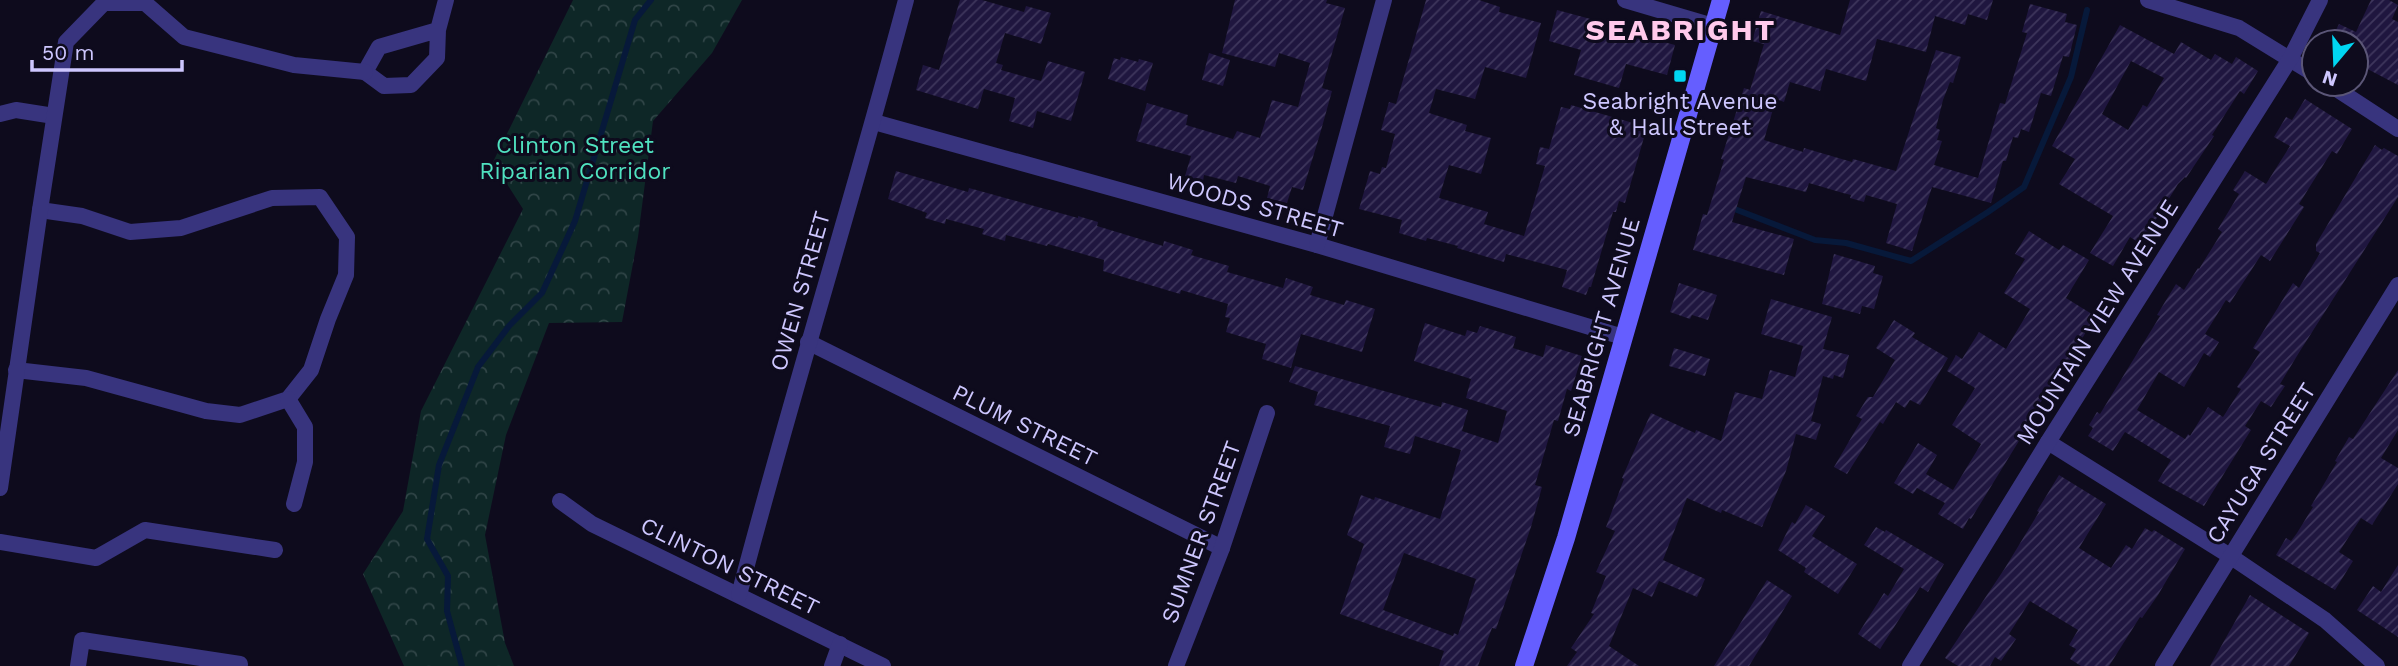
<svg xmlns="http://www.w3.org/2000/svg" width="2398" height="666" font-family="'Work Sans',sans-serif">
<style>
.forest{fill:url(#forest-crowns)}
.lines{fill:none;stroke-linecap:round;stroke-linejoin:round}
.stream{stroke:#07193a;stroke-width:6}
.building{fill:url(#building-hatch);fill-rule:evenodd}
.minor{stroke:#38347e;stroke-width:16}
.secondary{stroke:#655eff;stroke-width:18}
.poi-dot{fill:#00d6f2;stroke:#0e0b1d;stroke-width:2.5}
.labels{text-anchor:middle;stroke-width:6;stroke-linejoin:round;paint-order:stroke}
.poi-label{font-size:23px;fill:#cec7ff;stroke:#0e0b1d}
.park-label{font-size:23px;fill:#50e2c0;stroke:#0e0b1d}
.street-label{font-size:23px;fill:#cec7ff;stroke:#0e0b1d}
.district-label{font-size:30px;font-weight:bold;letter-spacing:2px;fill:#ffc9eb;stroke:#0e0b1d}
</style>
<defs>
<pattern id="forest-crowns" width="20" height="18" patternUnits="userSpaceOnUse" patternTransform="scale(1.75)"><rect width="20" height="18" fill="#0e2727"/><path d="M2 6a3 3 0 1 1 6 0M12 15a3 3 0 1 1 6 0" fill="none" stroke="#304547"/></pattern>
<pattern id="building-hatch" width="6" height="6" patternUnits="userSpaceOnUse" patternTransform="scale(1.75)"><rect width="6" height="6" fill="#1f163f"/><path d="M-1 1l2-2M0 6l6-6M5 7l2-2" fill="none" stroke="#3e365c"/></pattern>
</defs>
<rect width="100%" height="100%" fill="#0e0b1d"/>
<path class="forest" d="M573,0H742L712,53L653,121L638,237L622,322L549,323L506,435L485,535L505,643L514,666H404L363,574L403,511L421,411L523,209L493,162Z"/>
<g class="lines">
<g class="stream">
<path d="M1732,208L1815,240L1846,243L1911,261L1988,212L2024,187L2071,77L2087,10"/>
<path d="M462,666L447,611L448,576L427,539L439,465L478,367L509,326L542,293L575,221L635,20L651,0"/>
</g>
</g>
<g class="building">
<path d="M960,0H982L1024,12L1026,6L1051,13L1041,44L1005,33L996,63L1003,65L1001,70L1041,81L1048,61L1085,72L1071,121L1037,111L1033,128L1009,121L1015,98L984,89L978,109L916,90L923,65L939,70Z"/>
<path d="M1235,0H1327L1326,3L1345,8L1322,88L1332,91L1320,134L1303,190L1292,187L1287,203L1267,198L1270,186L1238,176L1236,183L1204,175L1203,181L1185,176L1191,156L1136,141L1147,103L1188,115L1186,125L1233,139L1237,131L1260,138L1272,100L1298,107L1310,63L1279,53L1275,67L1222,53Z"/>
<path d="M1426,0H1479L1500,7L1499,12L1541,23L1526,78L1485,67L1475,99L1436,89L1429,113L1467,125L1465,131L1491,138L1481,174L1449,165L1439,198L1488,212L1484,224L1524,236L1545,166L1536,164L1540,147L1549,149L1561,107L1570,109L1571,105L1647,127L1625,203L1619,201L1616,212H1613L1591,287H1589L1586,295L1562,287L1567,270L1506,254L1504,262L1457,248L1458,246L1427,238L1426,241L1399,233L1402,220L1359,209L1370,171L1380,174L1382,167L1386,168L1395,134L1381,130L1389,102L1396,104Z"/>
<path d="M1850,0H1993L1987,20L1968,14L1965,25L1935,16L1926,52L1877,39L1866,81L1826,69L1820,91L1790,82L1784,102L1776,99L1764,140L1803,152L1804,148L1852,162L1853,159L1896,171L1936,50L1961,57L1953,83L1950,82L1943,100L1936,128L1940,130L1937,140L1942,141L1934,165L1978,178L2000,103L2005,104L2027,33L2022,32L2030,4L2067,14L2065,22L2077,25L2069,57L2063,56L2051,96L2041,93L2029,132L2021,129L2018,138L2013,137L2006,161H2003L1991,203L1932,187L1912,251L1886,243L1897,204L1866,195L1864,202L1850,198L1851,195L1843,193L1809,183L1806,192L1746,177L1732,222L1794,239L1784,275L1693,250L1703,214L1707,215L1724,160L1721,159L1744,88L1750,90L1764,44L1752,41L1761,11L1840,35Z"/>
<path d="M2371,0H2389L2398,5L2392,19L2398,22V85L2356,63V42H2330L2339,24L2356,32Z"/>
<path d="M1557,10L1598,21L1595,34L1628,43L1630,33L1675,45L1667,75L1626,64L1619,88L1574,75L1581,50L1549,41Z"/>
<path d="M2120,25L2174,54L2181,42L2211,60L2215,54L2232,64L2236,57L2258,71L2244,94L2240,91L2238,94L2212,135L2214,136L2186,178L2185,177L2178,184L2141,244L2130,237L2113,266L2090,253L2113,216L2059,184L2075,159L2052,146ZM2131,61L2164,78L2147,107L2143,105L2128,130L2102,114Z"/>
<path d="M1209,53L1230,60L1223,86L1202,80Z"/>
<path d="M1121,57L1138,62L1139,59L1153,63L1145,91L1108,79L1114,58L1120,60Z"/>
<path d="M2305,99L2352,129L2337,154L2332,151L2299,204L2304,207L2270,261L2261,255L2230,303L2226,300L2205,334L2219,342L2210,357L2204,353L2184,387L2159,372L2137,410L2185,439L2188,434L2190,436L2208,407L2223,417L2241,389L2237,387L2260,352L2253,348L2293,283L2299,288L2320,253L2316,251V244L2375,145L2382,150L2384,148L2398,156V197L2300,351L2280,384L2285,386L2271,407L2261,401L2245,426L2251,430L2204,506L2158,481L2171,460L2125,432L2113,451L2088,436L2093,428L2089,425L2097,412L2100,414L2160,316L2157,315L2176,284L2184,290L2198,268L2199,269L2222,232L2218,229L2239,194L2233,190L2245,171L2266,184L2290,146L2274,137L2286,117L2292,120Z"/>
<path d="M896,171L968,192L969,188L1078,218V216L1098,222L1097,226L1163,246L1164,241L1193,250L1191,255L1229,266L1227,272L1283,288L1286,278L1313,287L1310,295L1344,305L1346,300L1375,309L1362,352L1301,334L1291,368L1262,359L1266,344L1226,332L1230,318L1225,317L1228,304L1181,290L1180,294L1103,271L1104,260L1048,244L1047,246L1006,235L1005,241L982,234L984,229L946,219L945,224L925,218L927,213L888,199Z"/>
<path d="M2029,231L2059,250L2063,245L2089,260L2066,298L2095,316L2067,365L2065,364L2037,408L2031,419L2035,421L2025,438L2022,436L1971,519L1969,518L1963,529L1938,514L1945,503L1917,488L1913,494L1894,483L1918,443L1937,455L1926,474L1953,490L1981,444L1952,425L1975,388L1947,371L1956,355L1962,359L1979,332L2006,349L2030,309L2004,293L2025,259L2015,254Z"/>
<path d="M1834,254L1875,266L1873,273L1883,276L1874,309L1862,306L1860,314L1822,304Z"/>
<path d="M1679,283L1717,295L1708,320L1692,315L1690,319L1670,312Z"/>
<path d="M1771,299L1832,317L1823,349L1849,355L1843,378L1834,375L1833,379L1823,376L1811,421L1821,424L1816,440L1796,434L1786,471L1762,527L1722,510L1721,513L1687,498L1663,560L1705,579L1697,597L1659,581L1652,597L1633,588L1609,646L1639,666H1567L1577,652L1571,648L1594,614L1591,613L1606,576L1596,572L1615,531L1606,527L1624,479L1622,478L1651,413L1695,433L1696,430L1721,441L1735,392L1762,399L1770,370L1795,377L1803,346L1761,334Z"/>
<path d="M1894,320L1915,333L1912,337L1948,358L1920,405L1910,400L1905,408L1896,402L1883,424L1880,422L1847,474L1834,467L1862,419L1856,416L1868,397H1873L1895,360L1876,348Z"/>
<path d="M1425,323L1465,336L1467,330L1477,333L1480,326L1516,337L1513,348L1543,357L1546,345L1582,356L1571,391L1567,389L1558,421L1554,420L1535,485L1542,487L1531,527L1496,629L1492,628L1478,666H1439L1444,651L1340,614L1364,544L1347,535L1361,495L1374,500L1375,497L1440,519L1461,450L1415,436L1410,454L1384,447L1390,426L1314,405L1318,392L1289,382L1295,366L1441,407L1442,402L1468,410L1462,431L1498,443L1507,411L1466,398L1471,379L1414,361ZM1404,553L1476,579L1458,635L1454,633L1453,636L1383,610Z"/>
<path d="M1674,348L1710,359L1705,376L1669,366Z"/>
<path d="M2398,370V430L2381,458L2398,468V484L2372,525L2361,518L2339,552L2353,561L2335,590L2276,555L2286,538L2291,541L2297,533L2313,507L2311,506L2337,462L2335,461L2349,437L2353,439Z"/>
<path d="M2059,475L2106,504L2079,548L2111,568L2126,545L2132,549L2145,528L2152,532L2154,530L2185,549L2158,595L2142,618L2140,617L2109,666H2081L2070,659L2076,649L2069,645L2078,630L2030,601L2009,634L2016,639L2001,661L1995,657L1990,666H1958L1945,658L2005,568L2039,512L2037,511Z"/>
<path d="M1806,505L1825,516L1812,536L1857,564L1838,594L1804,572L1806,568L1778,550L1792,522L1795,524Z"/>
<path d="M1876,527L1885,532L1886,530L1944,564L1928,592L1920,587L1880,649L1858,634L1884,593L1888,596L1904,569L1864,545Z"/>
<path d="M2398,565V637L2357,610L2373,586L2381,592Z"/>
<path d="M1767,580L1792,596L1749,666H1714Z"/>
<path d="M2250,595L2309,633L2289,666H2210Z"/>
</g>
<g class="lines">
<g class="minor">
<path d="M1625,0L1713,26"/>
<path d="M2148,0L2239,28L2314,74"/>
<path d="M438,30L379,47L365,72L384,86L411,85L437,58L438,30L446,0"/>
<path d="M2329,84L2398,129"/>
<path d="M0,114L16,110L54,116"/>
<path d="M874,122L1317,245L1623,337"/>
<path d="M1317,245L1384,0"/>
<path d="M808,342L1222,548"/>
<path d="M16,370L86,378L206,411L240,415L288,399L311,370L328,319L346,275L347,237L320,197L272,198L181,228L130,232L82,216L40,210"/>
<path d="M288,399L305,427V462L294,504"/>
<path d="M2048,442L2230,556L2325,620L2377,666"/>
<path d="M0,488L40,210L66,42L104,3H145L184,37L294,65L365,72"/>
<path d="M560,501L592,524L883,666"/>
<path d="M0,542L96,558L145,530L275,550"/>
<path d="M739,595C791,396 853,199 906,0"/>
<path d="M78,666L82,640L240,664"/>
<path d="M832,666L840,644"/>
<path d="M1176,666L1222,548L1267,413"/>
<path d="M1910,666L2048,442L2290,59L2320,0"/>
<path d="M2163,666L2398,285"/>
</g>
<path class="secondary" d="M1524,666L1566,538L1721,0"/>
</g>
<rect class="poi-dot" x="1673" y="69" width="14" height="14" rx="3.5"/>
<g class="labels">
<g class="poi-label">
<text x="1680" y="109">Seabright Avenue<tspan x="1680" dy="26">&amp; Hall Street</tspan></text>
</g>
<g class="park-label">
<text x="575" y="153">Clinton Street<tspan x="575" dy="26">Riparian Corridor</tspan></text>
</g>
<g class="street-label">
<text transform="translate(1255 205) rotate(16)" y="8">WOODS STREET</text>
<text transform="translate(800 291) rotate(-74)" y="8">OWEN STREET</text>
<text transform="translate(2097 322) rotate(-58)" y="8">MOUNTAIN VIEW AVENUE</text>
<text transform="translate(1601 327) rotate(-74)" y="8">SEABRIGHT AVENUE</text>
<text transform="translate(1025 425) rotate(26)" y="8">PLUM STREET</text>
<text transform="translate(2261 463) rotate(-58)" y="8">CAYUGA STREET</text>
<text transform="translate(1201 532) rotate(-70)" y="8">SUMNER STREET</text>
<text transform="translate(730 566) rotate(26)" y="8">CLINTON STREET</text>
</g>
<g class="district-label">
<text x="1681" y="40">SEABRIGHT</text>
</g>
</g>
<g transform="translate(2335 63) rotate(199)"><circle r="33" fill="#0e0b1d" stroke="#5b5677" stroke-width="2"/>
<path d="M0-5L12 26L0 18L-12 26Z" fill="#00d6f2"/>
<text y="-10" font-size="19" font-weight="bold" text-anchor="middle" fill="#cec7ff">N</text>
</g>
<path d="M32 60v10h150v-10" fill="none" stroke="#cec7ff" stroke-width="3.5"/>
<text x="42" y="60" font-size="21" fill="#cec7ff" stroke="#0e0b1d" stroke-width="5" paint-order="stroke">50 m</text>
</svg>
